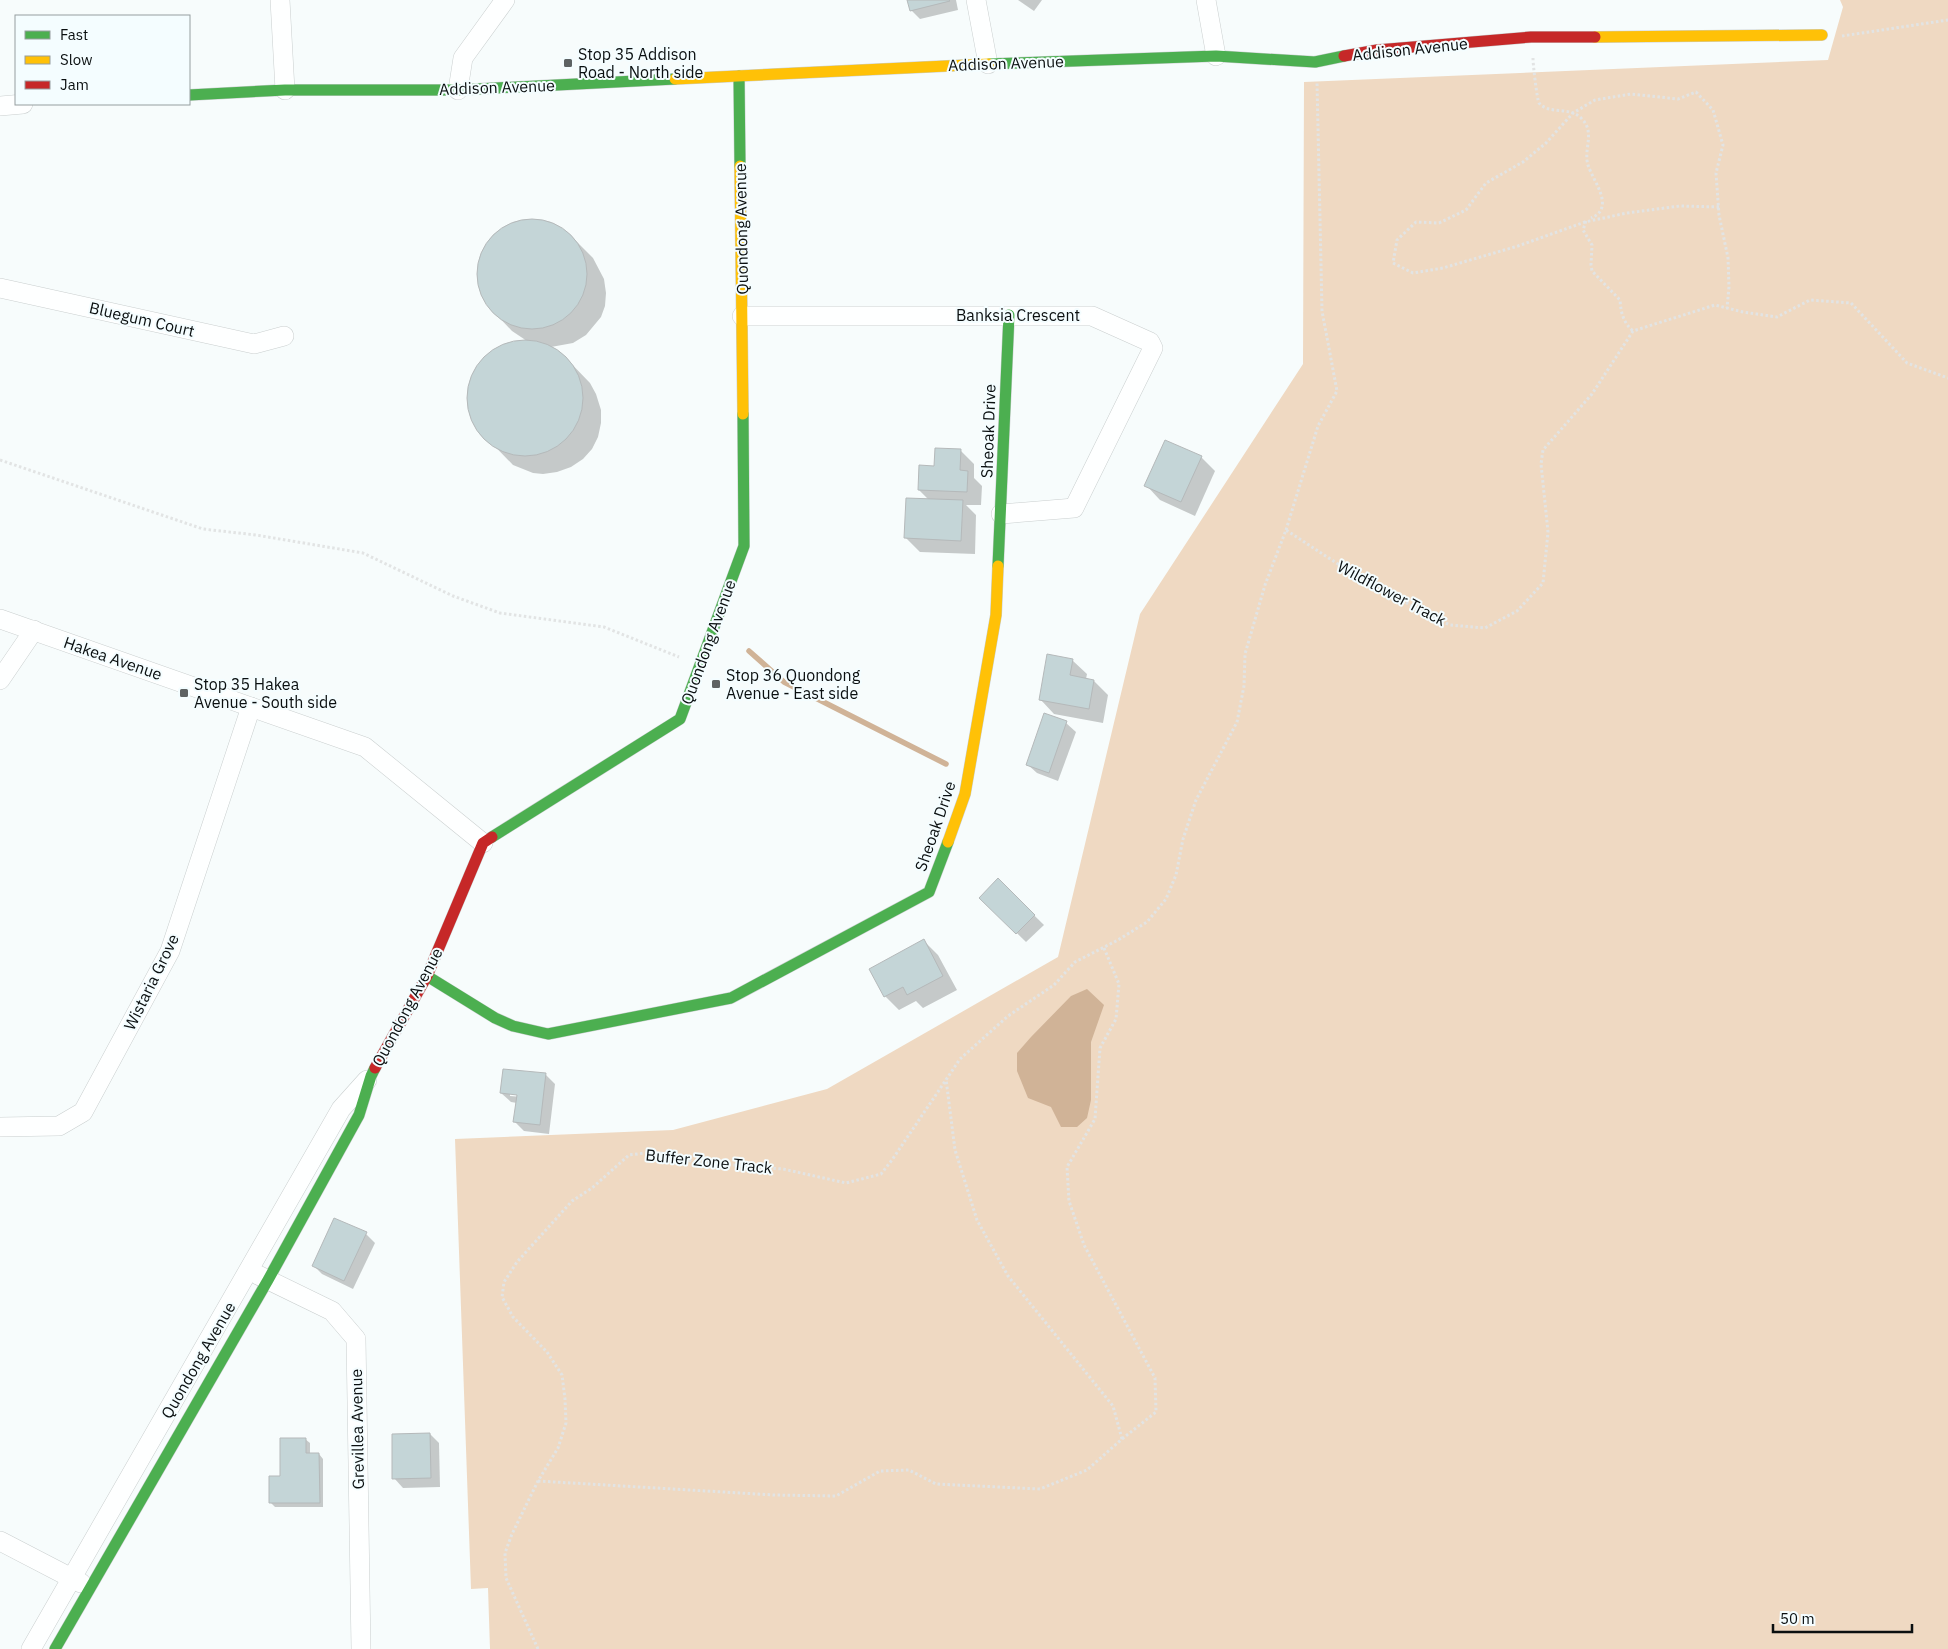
<svg xmlns="http://www.w3.org/2000/svg" width="1948" height="1649" font-family="'IBM Plex Sans',sans-serif">
<style>
.forest{fill:#efd9c2}
.water{fill:#d0b397}
.shadow{fill:#0003;fill-rule:evenodd}
.lines{fill:none;stroke-linecap:round;stroke-linejoin:round}
.stream{stroke:#d0b397;stroke-width:5.5}
.building{fill:#c4d5d7;stroke:#b5b9ba}
.street-casing{stroke:#cacfcf;stroke-width:20}
.fast-casing{stroke:#cacfcf;stroke-width:12}
.slow-casing{stroke:#cacfcf;stroke-width:12}
.jam-casing{stroke:#cacfcf;stroke-width:12}
.path{stroke:#e2e4e4;stroke-width:3;stroke-dasharray:2.5 2.5;stroke-linecap:butt}
.street{stroke:#feffff;stroke-width:19}
.fast{stroke:#4caf50;stroke-width:11}
.slow{stroke:#ffc107;stroke-width:11}
.jam{stroke:#c62828;stroke-width:11}
.poi-dot{fill:#5d6263;stroke:#f4fdff;stroke-width:2}
.labels{text-anchor:middle;stroke-width:4;stroke-linejoin:round;paint-order:stroke}
.street-label{font-size:16px;fill:#0a0f10;stroke:#f4fdff}
.poi-label{font-size:16px;fill:#0a0f10;stroke:#f4fdff;text-anchor:start}
</style>
<rect width="100%" height="100%" fill="#f7fcfc"/>
<path class="forest" d="M1840,0H1948V1649H490L488,1588L471,1589L455,1139L673,1130L827,1089L1058,957L1140,614L1303,364L1304,82L1828,60L1843,7Z"/>
<path class="water" d="M1087,989L1104,1005L1091,1042V1100L1087,1118L1077,1127H1061L1051,1107L1028,1098L1017,1071V1053L1031,1037L1071,996Z"/>
<g class="shadow">
<path d="M909,0H956L958,10L920,19L911,10Z"/>
<path d="M1018,0H1042L1034,11Z"/>
<path d="M527,220L545,221L555,224L573,238L593,258L604,279L606,293L605,306L601,317L586,335L573,343L551,347L562,354L590,383L596,394L601,410V423L598,437L592,449L583,459L571,467L557,472L543,474L533,473L513,465L477,428L470,415L468,402L470,381L477,367L486,356L497,348L513,342L527,341L512,331L493,311L480,291L477,274L480,256L485,246L494,234L515,222Z"/>
<path d="M960,450L974,464V478L982,486L981,505H966L976,515L975,554L920,552L906,538L929,500L919,490L936,467Z"/>
<path d="M1201,457L1215,471L1195,516L1160,500L1146,485Z"/>
<path d="M1072,660L1087,674L1086,679L1094,681L1108,695L1103,723L1054,714L1040,699Z"/>
<path d="M1045,715L1066,723L1076,732L1058,781L1037,773L1027,764Z"/>
<path d="M998,880L1044,925L1026,942L981,898Z"/>
<path d="M924,941L938,955L957,990L923,1008L916,1001L899,1010L885,996Z"/>
<path d="M546,1075L555,1084L549,1134L524,1131L515,1122L517,1103L511,1102L501,1093ZM510,1093L523,1094V1097L510,1096Z"/>
<path d="M366,1234L375,1243L353,1289L322,1274L313,1265Z"/>
<path d="M430,1434L439,1443L440,1487L403,1488L394,1478Z"/>
<path d="M305,1439L310,1443V1454H319L323,1459V1507H275L271,1503L281,1477Z"/>
</g>
<g class="lines">
<path class="stream" d="M749,651L784,682L946,764"/>
</g>
<g class="building">
<path d="M907,0H949L950,1L910,11Z"/>
<circle cx="532" cy="274" r="55"/>
<circle cx="525" cy="398" r="58"/>
<path d="M1165,440L1202,456L1181,502L1144,486Z"/>
<path d="M935,448L961,449L960,470L968,471L967,492L918,490L919,465L934,466Z"/>
<path d="M906,498L963,500L961,541L904,538Z"/>
<path d="M1047,654L1073,659L1070,675L1094,680L1089,709L1039,700Z"/>
<path d="M1044,713L1067,721L1049,773L1026,765Z"/>
<path d="M998,878L1035,915L1016,934L979,898Z"/>
<path d="M924,939L943,976L907,995L903,987L884,997L869,969Z"/>
<path d="M503,1069L546,1073L540,1125L513,1122L517,1095L500,1093Z"/>
<path d="M334,1218L367,1232L344,1281L312,1266Z"/>
<path d="M430,1433L431,1478L392,1479V1434Z"/>
<path d="M280,1438H306V1453H319L320,1503H269V1476H280Z"/>
</g>
<g class="lines">
<defs>
<g id="street">
<path d="M280,0L285,90"/>
<path d="M976,0L988,64"/>
<path d="M1206,0L1216,56"/>
<path d="M458,90L463,58L505,0"/>
<path d="M0,106L23,104"/>
<path d="M0,288L254,344L284,336"/>
<path d="M742,316H1092L1150,342L1153,348L1074,508L1001,514"/>
<path d="M0,619L365,747L483,843"/>
<path d="M0,680L34,630"/>
<path d="M0,1127L59,1126L83,1112L170,951L251,707"/>
<path d="M258,1275L332,1311L356,1339L361,1649"/>
<path d="M0,1541L81,1583"/>
<path d="M31,1649L341,1109L367,1080"/>
</g>
<g id="fast">
<path d="M989,64L1216,56L1315,62L1344,56"/>
<path d="M739,76L740,166"/>
<path d="M189,95L285,90H458L675,79"/>
<path d="M998,566L1009,315"/>
<path d="M492,837L680,719L744,546L743,414"/>
<path d="M427,976L495,1018L513,1026L548,1034L731,998L929,892L948,842"/>
<path d="M55,1649L268,1280L359,1115L371,1076L375,1068"/>
</g>
<g id="slow">
<path d="M1595,37L1822,35"/>
<path d="M675,79L989,64"/>
<path d="M740,166L743,414"/>
<path d="M948,842L965,794L996,615L998,566"/>
</g>
<g id="jam">
<path d="M1344,56L1377,50L1531,37H1595"/>
<path d="M375,1068L427,976L483,843L492,837"/>
</g>
</defs>
<use href="#street" class="street-casing"/>
<use href="#fast" class="fast-casing"/>
<use href="#slow" class="slow-casing"/>
<use href="#jam" class="jam-casing"/>
<g class="path">
<path d="M1842,36L1948,20"/>
<path d="M1533,58C1533,65 1537,99 1539,103C1549,115 1569,106 1581,118C1596,132 1583,149 1588,165C1593,181 1616,208 1591,218"/>
<path d="M1719,207L1680,206L1627,213L1585,222L1518,246L1443,268L1413,273L1393,263L1397,240L1416,222L1439,223L1466,210L1486,183L1523,162L1546,143L1573,113L1595,100L1631,94L1678,99L1696,92L1713,110L1723,145L1716,173L1719,215L1728,258L1729,287L1727,308"/>
<path d="M1586,221L1583,230L1592,245L1591,265L1592,271L1620,300C1621,313 1623,322 1633,331"/>
<path d="M0,460L203,529L256,535L363,553L453,596L500,613L604,627L679,657"/>
<path d="M1286,530L1318,426L1337,391L1322,311L1317,82"/>
<path d="M1104,948L1119,984L1116,1019L1100,1048L1095,1119L1067,1167L1069,1201L1084,1245L1155,1378L1156,1412L1122,1439"/>
<path d="M538,1481L774,1495L836,1496L880,1471L909,1470L936,1484L1040,1489L1087,1470L1122,1439L1113,1406L1008,1276L977,1220L955,1150L946,1079"/>
<path d="M538,1649L506,1578L505,1553L512,1534L538,1481L558,1448L566,1423L565,1399L562,1375L547,1352L513,1317L502,1297L504,1282L517,1262L572,1201L592,1188L629,1155L645,1153H667L694,1162L783,1169L846,1183L881,1174L892,1160L960,1059L1008,1016L1054,985L1075,962L1118,940L1147,922L1166,899L1176,875L1183,839L1196,800L1237,722L1244,686L1245,654L1265,585L1286,530L1344,568L1387,590L1419,611L1450,625L1485,628L1517,611L1543,583L1548,532L1541,464L1543,450L1592,394L1633,331L1715,305L1743,312L1777,317L1810,300L1851,303L1907,363L1948,378"/>
</g>
<use href="#street" class="street"/>
<use href="#fast" class="fast"/>
<use href="#slow" class="slow"/>
<use href="#jam" class="jam"/>
</g>
<g class="poi-dot">
<rect x="563" y="58" width="10" height="10" rx="2.5"/>
<rect x="711" y="679" width="10" height="10" rx="2.5"/>
<rect x="179" y="688" width="10" height="10" rx="2.5"/>
</g>
<g class="labels">
<g class="street-label">
<text transform="translate(1410 49) rotate(-6)" y="6">Addison Avenue</text>
<text transform="translate(1006 63) rotate(-2)" y="6">Addison Avenue</text>
<text transform="translate(497 87) rotate(-2)" y="6">Addison Avenue</text>
<text transform="translate(741 229) rotate(-91)" y="6">Quondong Avenue</text>
<text x="1018" y="321">Banksia Crescent</text>
<text transform="translate(142 319) rotate(13)" y="6">Bluegum Court</text>
<text transform="translate(988 431) rotate(-88)" y="6">Sheoak Drive</text>
<text transform="translate(1392 593) rotate(28)" y="6">Wildflower Track</text>
<text transform="translate(708 642) rotate(-70)" y="6">Quondong Avenue</text>
<text transform="translate(113 658) rotate(19)" y="6">Hakea Avenue</text>
<text transform="translate(935 826) rotate(-71)" y="6">Sheoak Drive</text>
<text transform="translate(151 982) rotate(-64)" y="6">Wistaria Grove</text>
<text transform="translate(407 1007) rotate(-62)" y="6">Quondong Avenue</text>
<text transform="translate(709 1161) rotate(6)" y="6">Buffer Zone Track</text>
<text transform="translate(198 1360) rotate(-60)" y="6">Quondong Avenue</text>
<text transform="translate(357 1429) rotate(-91)" y="6">Grevillea Avenue</text>
</g>
<g class="poi-label">
<text x="578" y="60">Stop 35 Addison<tspan x="578" dy="18">Road - North side</tspan></text>
<text x="726" y="681">Stop 36 Quondong<tspan x="726" dy="18">Avenue - East side</tspan></text>
<text x="194" y="690">Stop 35 Hakea<tspan x="194" dy="18">Avenue - South side</tspan></text>
</g>
</g>
<rect x="15" y="15" width="175" height="90" fill="#f4fdff" stroke="#969e9f"/>
<rect x="25" y="31" width="25" height="8" fill="#4caf50" stroke="#969e9f"/>
<text x="60" y="40" font-size="15" fill="#0a0f10">Fast</text>
<rect x="25" y="56" width="25" height="8" fill="#ffc107" stroke="#969e9f"/>
<text x="60" y="65" font-size="15" fill="#0a0f10">Slow</text>
<rect x="25" y="81" width="25" height="8" fill="#c62828" stroke="#969e9f"/>
<text x="60" y="90" font-size="15" fill="#0a0f10">Jam</text>
<path d="M1773 1624v8h139v-8" fill="none" stroke="#0a0f10" stroke-width="2.5"/>
<text x="1780" y="1624" font-size="15" fill="#0a0f10" stroke="#f4fdff" stroke-width="4" paint-order="stroke">50 m</text>
</svg>
